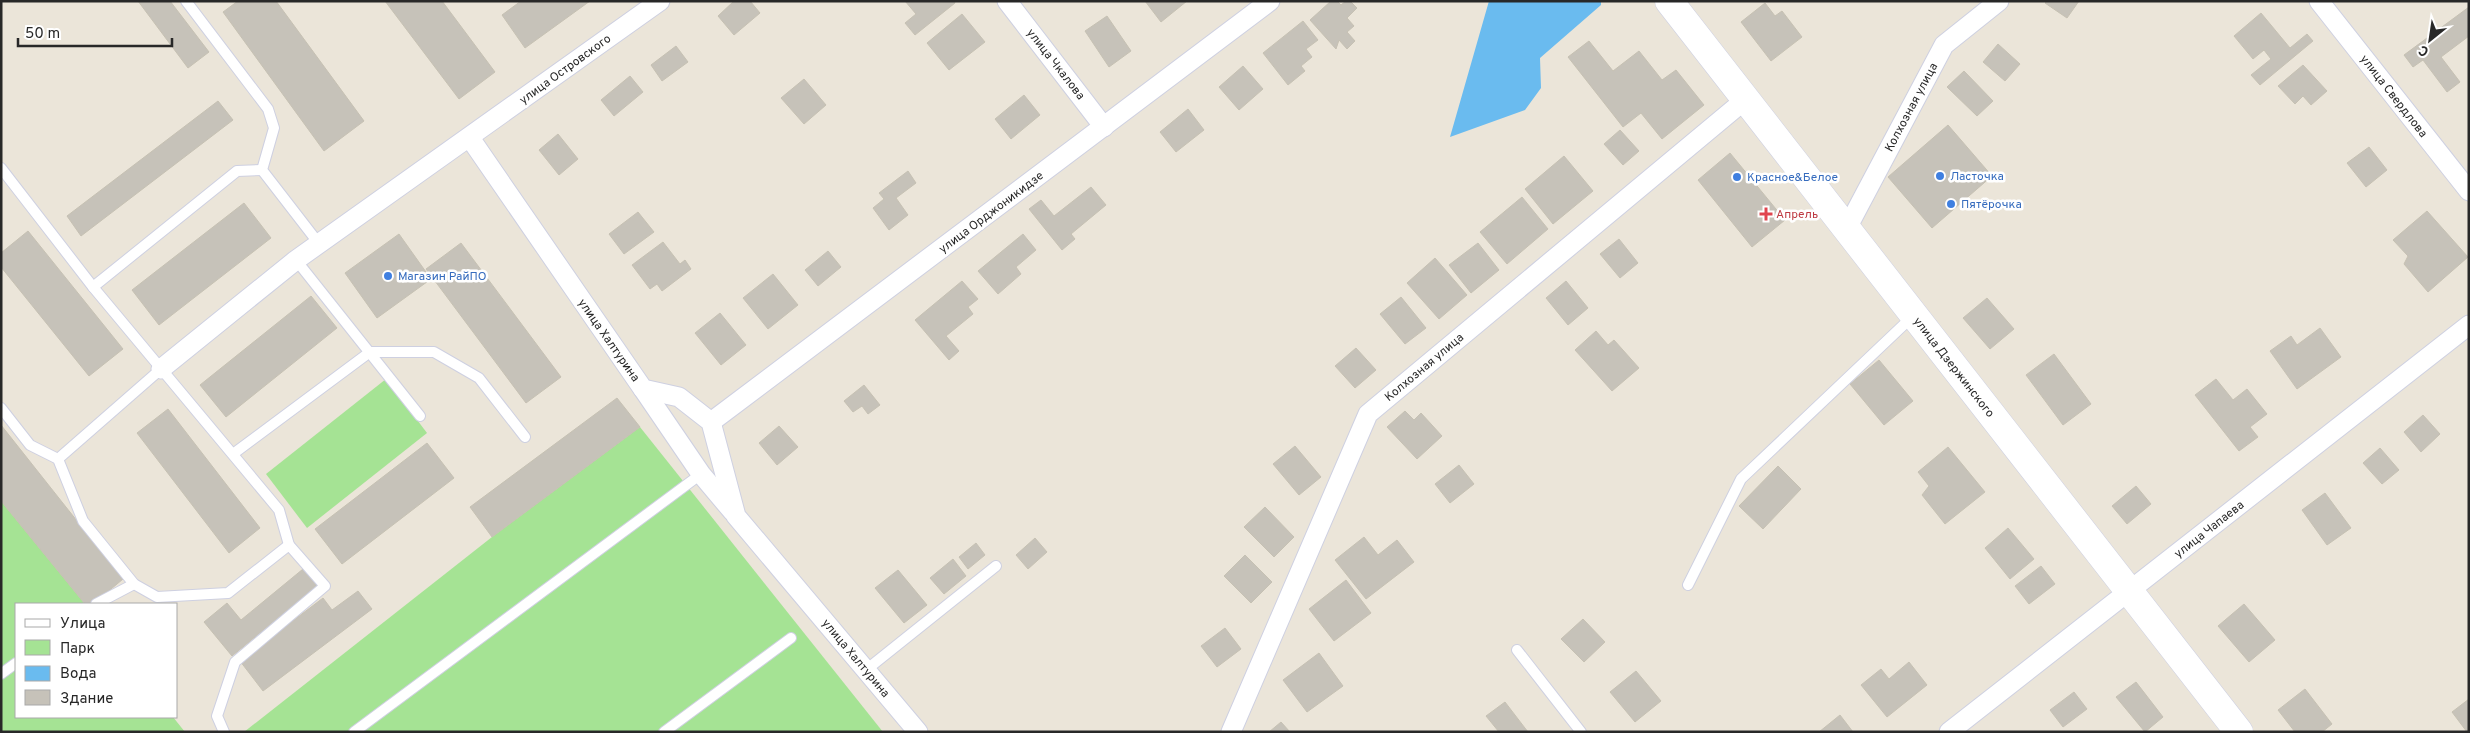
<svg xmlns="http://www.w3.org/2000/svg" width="2470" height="733" font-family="Overpass,sans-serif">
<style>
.green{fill:#a5e394}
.water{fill:#6abbef}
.building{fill:#c6c2b9;stroke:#c6c1b3}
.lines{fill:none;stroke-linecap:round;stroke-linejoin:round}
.lane-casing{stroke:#ced0e1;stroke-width:12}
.street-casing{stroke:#ced0e1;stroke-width:21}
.secondary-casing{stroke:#ced0e1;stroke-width:29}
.lane{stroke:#fff;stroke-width:10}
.street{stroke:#fff;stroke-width:19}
.secondary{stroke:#fff;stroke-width:28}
.shop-dot{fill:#3f7fe0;stroke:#fff;stroke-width:2}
.health-dot{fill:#e0444e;stroke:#fff;stroke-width:2}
.labels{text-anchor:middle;stroke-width:5;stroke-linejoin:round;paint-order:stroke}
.street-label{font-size:12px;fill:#282828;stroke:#fff}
.shop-label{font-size:12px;fill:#366cbe;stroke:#fff;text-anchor:start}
.health-label{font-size:12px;fill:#be3a42;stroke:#fff;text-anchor:start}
</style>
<rect width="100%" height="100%" fill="#ebe5d9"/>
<g class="green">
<path d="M386,379L427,433L307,528L266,474Z"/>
<path d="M640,427L883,732H244L492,537Z"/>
<path d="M1,501L85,604H16V717H173L185,732H1Z"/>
</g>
<path class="water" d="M1489,1H1601V5L1540,58L1541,88L1525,110L1450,137Z"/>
<g class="building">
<path d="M138,1H170L209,52L188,68Z"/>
<path d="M238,1H276L364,121L324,151L223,12Z"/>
<path d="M385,1H442L495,72L459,99Z"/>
<path d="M521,1H590L525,48L502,15Z"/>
<path d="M734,1H750L760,13L734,35L718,16Z"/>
<path d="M905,1H954L955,3L915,35L905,23L916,14Z"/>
<path d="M1145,1H1187L1161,22Z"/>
<path d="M1331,1H1337L1341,5L1346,1H1350L1357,8L1347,18L1354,26L1347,32L1355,41L1347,49L1339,40L1336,49L1310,20Z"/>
<path d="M2047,1H2079L2067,18L2045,3Z"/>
<path d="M1765,3L1775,16L1782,11L1802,37L1771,61L1741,22Z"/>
<path d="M2469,7V36L2441,57L2460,82L2447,92L2423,60L2413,67L2404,55Z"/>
<path d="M2261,13L2290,48L2307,34L2313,41L2260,85L2251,75L2271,59L2264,50L2253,59L2234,36Z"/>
<path d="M962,14L985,42L949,70L927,43Z"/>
<path d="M1107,16L1131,51L1109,67L1085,31Z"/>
<path d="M1303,21L1318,40L1306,49L1312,57L1301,66L1305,71L1288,85L1263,53Z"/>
<path d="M1589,41L1613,71L1639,51L1662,80L1676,70L1704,105L1662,139L1641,113L1623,127L1568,57Z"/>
<path d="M1998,44L2020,64L2005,81L1983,62Z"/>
<path d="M676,46L688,62L662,81L651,65Z"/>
<path d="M2303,65L2327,91L2311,105L2303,96L2295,104L2278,86Z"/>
<path d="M1243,66L1263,89L1239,110L1219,87Z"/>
<path d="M1964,71L1993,101L1977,116L1947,87Z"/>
<path d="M630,76L643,92L614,116L601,100Z"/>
<path d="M804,79L826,105L804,124L781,98Z"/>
<path d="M1024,95L1040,115L1011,139L995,119Z"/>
<path d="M218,101L233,120L81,236L67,216Z"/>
<path d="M1188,109L1204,130L1176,152L1160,132Z"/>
<path d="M1948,125L1992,176L1932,228L1888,177Z"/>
<path d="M1620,130L1639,151L1623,165L1604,144Z"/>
<path d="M558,134L578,159L559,175L539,150Z"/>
<path d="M2369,147L2387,170L2366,187L2347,163Z"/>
<path d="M1730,153L1785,220L1752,247L1698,180Z"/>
<path d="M1564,156L1593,191L1553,224L1525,189Z"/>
<path d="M908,171L916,183L896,198L908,215L889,230L873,208L884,199L879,193Z"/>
<path d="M1091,187L1106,205L1071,234L1075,239L1062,250L1029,209L1041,200L1054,216Z"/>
<path d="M1522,197L1548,229L1507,264L1480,232Z"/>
<path d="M244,203L271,238L159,325L132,290Z"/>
<path d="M2427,211L2468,257L2428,292L2404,264L2408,256L2393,240Z"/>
<path d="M638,212L654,232L624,254L609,234Z"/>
<path d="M28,231L123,349L89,376L1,267V253Z"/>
<path d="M399,234L431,279L377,318L345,273Z"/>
<path d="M1023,234L1036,250L1016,267L1021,274L998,294L978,271Z"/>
<path d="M1619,239L1638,263L1620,278L1600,254Z"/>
<path d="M663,242L680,264L685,260L691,269L662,291L657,284L650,289L632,265Z"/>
<path d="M461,243L561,377L526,403L426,269Z"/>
<path d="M1478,243L1499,270L1471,293L1449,265Z"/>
<path d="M828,251L841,267L818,286L805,270Z"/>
<path d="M1435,258L1467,295L1439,319L1407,283Z"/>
<path d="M773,274L798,305L768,329L743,298Z"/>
<path d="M962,281L978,299L968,307L973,314L946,336L959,351L949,360L915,320Z"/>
<path d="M1566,281L1588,308L1568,325L1546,298Z"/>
<path d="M311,296L337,328L226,417L200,385Z"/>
<path d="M1401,297L1426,328L1405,344L1380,314Z"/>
<path d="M1987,298L2014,329L1990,349L1963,318Z"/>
<path d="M720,313L746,345L721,365L695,333Z"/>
<path d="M2320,328L2341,357L2297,389L2270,351L2291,336L2297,345Z"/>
<path d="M1596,331L1608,345L1614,340L1639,368L1612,391L1575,350Z"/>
<path d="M1356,348L1376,370L1355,388L1335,366Z"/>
<path d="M2054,354L2091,404L2063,425L2026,375Z"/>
<path d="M1879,360L1913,401L1884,425L1850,384Z"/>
<path d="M2216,379L2233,400L2247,389L2267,414L2250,427L2258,437L2239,451L2195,395Z"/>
<path d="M864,385L880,405L868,414L862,406L853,412L844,401Z"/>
<path d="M617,398L640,427L492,537L470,507Z"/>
<path d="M168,409L260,528L229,553L137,433Z"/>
<path d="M1405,411L1414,420L1421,413L1442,436L1417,459L1387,427Z"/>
<path d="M2423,415L2440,434L2421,452L2404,432Z"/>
<path d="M1,425L123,579L93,604H85L1,501Z"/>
<path d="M779,426L798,447L777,465L759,443Z"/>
<path d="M427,443L454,478L342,564L315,529Z"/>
<path d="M1295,446L1321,477L1299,495L1273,464Z"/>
<path d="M1948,447L1985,492L1945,524L1922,495L1929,486L1918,472Z"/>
<path d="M2380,448L2399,470L2382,484L2363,463Z"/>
<path d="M1459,465L1474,484L1450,503L1435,484Z"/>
<path d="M1778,466L1801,489L1763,529L1739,506Z"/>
<path d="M2136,486L2151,504L2127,524L2112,506Z"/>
<path d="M2325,493L2351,528L2327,545L2302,510Z"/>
<path d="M1265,507L1294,537L1274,557L1244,527Z"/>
<path d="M2008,528L2034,559L2010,579L1985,548Z"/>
<path d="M1364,537L1378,555L1397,540L1414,562L1366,599L1335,560Z"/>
<path d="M1035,538L1047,552L1028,569L1016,555Z"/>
<path d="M976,543L985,555L968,569L959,557Z"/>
<path d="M1245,555L1272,582L1251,603L1224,576Z"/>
<path d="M953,559L966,576L944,594L930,578Z"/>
<path d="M2041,566L2055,584L2029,604L2015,586Z"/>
<path d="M303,569L317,586L232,656L204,622L227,603L241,620Z"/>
<path d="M898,570L927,605L904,623L875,588Z"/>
<path d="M1346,580L1371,613L1334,641L1309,609Z"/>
<path d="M358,591L372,609L263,691L240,661L323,598L332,610Z"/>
<path d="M2244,604L2275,640L2249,662L2218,626Z"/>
<path d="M1583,619L1605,642L1584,662L1561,639Z"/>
<path d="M1225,628L1241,649L1217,667L1201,646Z"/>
<path d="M1319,653L1343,686L1307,712L1283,680Z"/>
<path d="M1909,662L1927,685L1887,717L1861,685L1881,669L1889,679Z"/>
<path d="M1636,671L1661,701L1635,722L1610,692Z"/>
<path d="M2136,682L2163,717L2145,732L2116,697Z"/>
<path d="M2305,689L2332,724L2322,732H2295L2278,710Z"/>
<path d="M2074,692L2087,709L2063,727L2050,710Z"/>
<path d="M2469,699V732H2467L2452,712Z"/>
<path d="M1505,702L1528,732H1499L1486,716Z"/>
<path d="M1840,715L1853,732H1819Z"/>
<path d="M1281,722L1290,732H1269Z"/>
</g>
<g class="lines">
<defs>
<g id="lane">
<path d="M186,1L268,109L274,128L262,170L320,245"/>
<path d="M1,168L93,287L279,510L289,545"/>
<path d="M296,260L420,416"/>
<path d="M93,287L237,171L262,170"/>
<path d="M1,408L30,445L58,459L83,521L134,584L157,597L228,593L289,545L325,586L235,662L217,716L224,732"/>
<path d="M233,454L370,352H434L479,378L525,437"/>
<path d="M58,459L161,369"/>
<path d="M1688,585L1741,479L1913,316"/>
<path d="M96,604L134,584"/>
<path d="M1517,650L1581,732"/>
<path d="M866,670L996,566"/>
<path d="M1,674L16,663"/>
<path d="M354,732L701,474"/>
<path d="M664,732L791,638"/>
</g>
<g id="street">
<path d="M1007,1L1104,127"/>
<path d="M2319,1L2469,191"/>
<path d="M470,138L643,389L679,397L711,422L736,516L918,732"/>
<path d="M1846,230L1944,45L1999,1"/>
<path d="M161,369L296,260L660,1"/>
<path d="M643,389L701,474L733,512"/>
<path d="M711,422L1270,1"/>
<path d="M1231,732L1368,414L1746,99"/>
<path d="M1949,732L2469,325"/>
</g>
<path id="secondary" d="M1669,1L2239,732"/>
</defs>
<use href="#lane" class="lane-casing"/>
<use href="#street" class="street-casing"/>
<use href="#secondary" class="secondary-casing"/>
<use href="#lane" class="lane"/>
<use href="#street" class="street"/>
<use href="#secondary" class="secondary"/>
</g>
<g class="shop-dot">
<circle cx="1940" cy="176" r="5"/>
<circle cx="1737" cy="177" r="5"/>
<circle cx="1951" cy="204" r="5"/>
<circle cx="388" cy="276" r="5"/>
</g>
<path class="health-dot" d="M1763.5 206.5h5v5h5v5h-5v5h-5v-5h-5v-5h5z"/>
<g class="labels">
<g class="street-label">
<text transform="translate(1056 64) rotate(52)" y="4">улица Чкалова</text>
<text transform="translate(565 69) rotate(-36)" y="4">улица Островского</text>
<text transform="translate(2394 96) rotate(52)" y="4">улица Свердлова</text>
<text transform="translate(1911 107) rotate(-62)" y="4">Колхозная улица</text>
<text transform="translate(991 212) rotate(-37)" y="4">улица Орджоникидзе</text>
<text transform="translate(609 340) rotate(55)" y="4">улица Халтурина</text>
<text transform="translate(1424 367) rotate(-40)" y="4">Колхозная улица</text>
<text transform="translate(1954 367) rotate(52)" y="4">улица Дзержинского</text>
<text transform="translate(2209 529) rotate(-38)" y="4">улица Чапаева</text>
<text transform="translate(856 658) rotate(50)" y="4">улица Халтурина</text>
</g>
<g class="shop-label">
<text x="1950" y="180">Ласточка</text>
<text x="1747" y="181">Красное&amp;Белое</text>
<text x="1961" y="208">Пятёрочка</text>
<text x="398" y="280">Магазин РайПО</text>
</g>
<g class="health-label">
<text x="1776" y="218">Апрель</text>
</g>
</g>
<rect width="2470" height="733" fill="none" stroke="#282828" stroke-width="5"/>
<rect x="15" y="603" width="162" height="115" fill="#ffffff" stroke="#a9a9a9"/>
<rect x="25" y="619" width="25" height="8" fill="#ffffff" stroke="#a9a9a9"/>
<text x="60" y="628" font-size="15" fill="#282828">Улица</text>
<rect x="25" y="640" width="25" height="15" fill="#a5e394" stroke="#a9a9a9"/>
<text x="60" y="653" font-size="15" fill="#282828">Парк</text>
<rect x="25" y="666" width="25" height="15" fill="#6abbef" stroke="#a9a9a9"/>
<text x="60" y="678" font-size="15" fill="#282828">Вода</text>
<rect x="25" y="690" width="25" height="15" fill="#c6c2b9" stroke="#a9a9a9"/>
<text x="60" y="703" font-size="15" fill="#282828">Здание</text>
<g transform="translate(2430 40) rotate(210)" stroke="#ffffff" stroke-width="4" paint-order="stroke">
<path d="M0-4L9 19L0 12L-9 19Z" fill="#282828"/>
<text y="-8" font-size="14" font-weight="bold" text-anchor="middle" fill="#282828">С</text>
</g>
<path d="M18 38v8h154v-8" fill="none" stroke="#282828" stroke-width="2.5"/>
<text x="25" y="38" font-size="15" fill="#282828" stroke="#ffffff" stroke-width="4" paint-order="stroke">50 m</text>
</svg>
